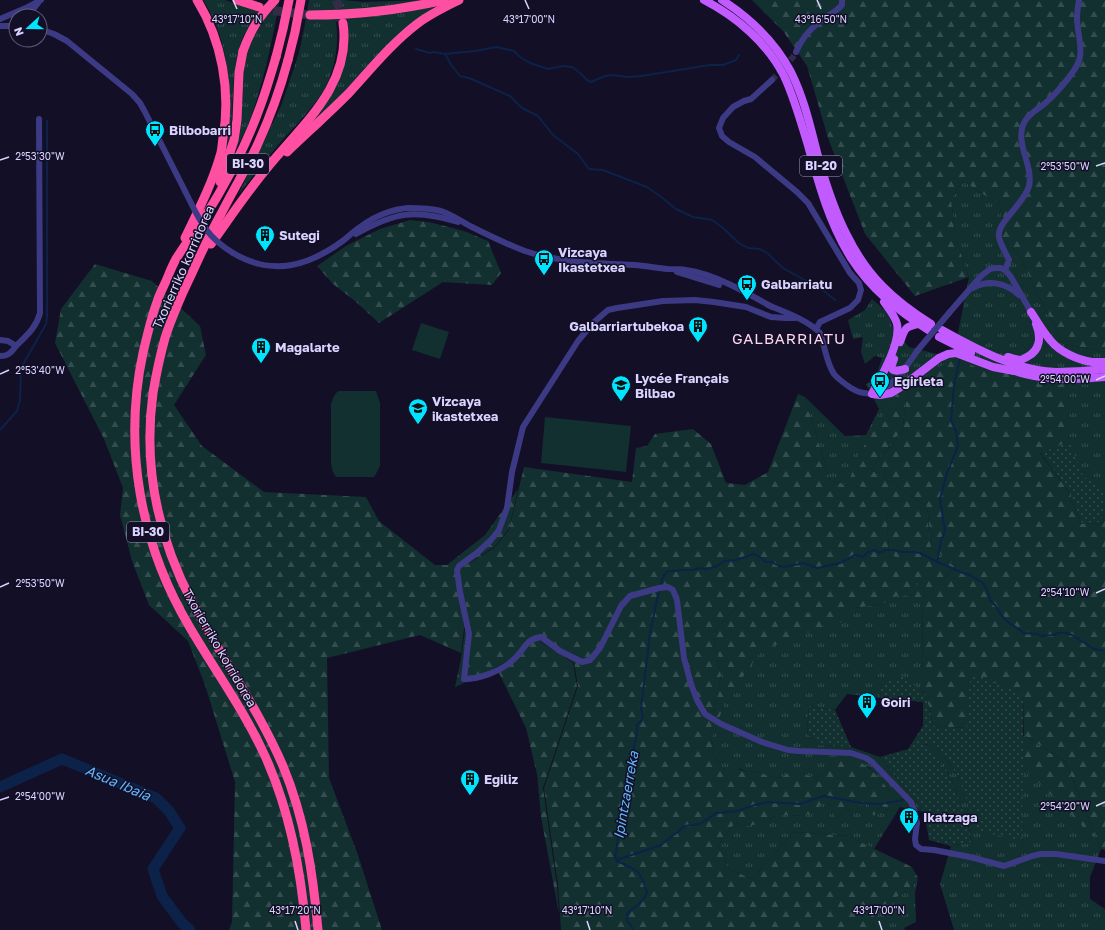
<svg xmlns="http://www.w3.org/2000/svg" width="1105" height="930" font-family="'Golos Text',sans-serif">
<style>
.grass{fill:url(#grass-tufts)}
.forest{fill:url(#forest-firs)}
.garden{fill:url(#garden-dots)}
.pitch{fill:#12302f}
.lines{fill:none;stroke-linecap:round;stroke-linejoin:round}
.stream{stroke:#0c2248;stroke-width:2}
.river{stroke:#0c2248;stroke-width:11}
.minor-tunnel{stroke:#312d47;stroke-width:6;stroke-dasharray:6 3;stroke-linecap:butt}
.highway-tunnel{stroke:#312d47;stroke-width:9;stroke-dasharray:9 4.5;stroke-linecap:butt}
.minor{stroke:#3d3a85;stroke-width:6}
.major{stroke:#c25bff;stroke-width:8}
.highway{stroke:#ff4fa3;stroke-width:9}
.minor-bridge{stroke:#3d3a85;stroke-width:6}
.highway-bridge{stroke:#ff4fa3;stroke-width:9}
.ticks{fill:none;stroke:#d9d4ff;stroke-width:1.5}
.labels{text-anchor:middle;stroke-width:3;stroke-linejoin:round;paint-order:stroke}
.shield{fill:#130f26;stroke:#9e99be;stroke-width:1}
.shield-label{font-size:12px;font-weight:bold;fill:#d9d4ff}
.poi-label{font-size:13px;font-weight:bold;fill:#d9d4ff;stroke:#130f26;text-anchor:start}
.street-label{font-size:13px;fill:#d9d4ff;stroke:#130f26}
.water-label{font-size:14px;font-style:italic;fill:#62b6ff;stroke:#130f26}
.quarter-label{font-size:15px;letter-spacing:1px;fill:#ffd6f0;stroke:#130f26}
.ticks-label{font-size:10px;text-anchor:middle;fill:#d9d4ff;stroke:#130f26;stroke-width:3;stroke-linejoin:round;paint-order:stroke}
</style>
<defs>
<pattern id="grass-tufts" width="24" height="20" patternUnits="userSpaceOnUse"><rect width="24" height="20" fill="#12302f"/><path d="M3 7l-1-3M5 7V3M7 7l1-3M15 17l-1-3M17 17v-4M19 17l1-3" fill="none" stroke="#344d4e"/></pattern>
<pattern id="forest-firs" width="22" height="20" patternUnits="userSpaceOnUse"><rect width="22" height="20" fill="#12302f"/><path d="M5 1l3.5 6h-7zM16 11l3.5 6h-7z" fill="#344d4e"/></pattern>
<pattern id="garden-dots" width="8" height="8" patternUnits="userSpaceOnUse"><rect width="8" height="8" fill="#12302f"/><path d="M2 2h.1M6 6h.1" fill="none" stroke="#344d4e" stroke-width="1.8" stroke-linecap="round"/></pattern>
</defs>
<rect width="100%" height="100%" fill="#130f26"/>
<g class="grass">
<path d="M203,0H225L260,12C254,19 249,27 244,35C232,61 234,90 232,117C231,132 228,146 224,160C226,147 229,134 229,120C231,80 226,35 203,0Z"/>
<path d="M309,0H344L362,2L425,0L381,9L307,13Z"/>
<path d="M279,3C272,42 264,80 251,117C247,128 241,139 236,150L239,125L242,75L249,44L266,17Z"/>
<path d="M439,5C418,16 403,32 387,48C357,76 330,107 302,137L339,79L346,60L348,35V20L336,22C340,50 333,80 315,103C306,115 295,126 285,137C269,156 253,175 238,195L281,106L299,53L306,19C350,19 396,16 439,5Z"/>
<path d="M963,181L1001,206L1002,237L1020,256L1037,293L1064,344L1105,352V516L1102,523L1081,524L1067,489L1040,452L1065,378L981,369L953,359L908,389L902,432L871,469L927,507L932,548L956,566L923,598L922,677L926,694L921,690L882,683L880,698L847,694L835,710L809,706L807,733L818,745L851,747L880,757L924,812L900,807L874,849L848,836L794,832L752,879L729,869L718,845L735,823L747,826L769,820L776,815H791L799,816L821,804H827L833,806V813L836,817L851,809H858L862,804H869L870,811H877L882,806L887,810L899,806L888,789L869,767L833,760L827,771L816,778L801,773H788L781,778L767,776L758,771L748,772L740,769L724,770L717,760L710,735L721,675L713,633L760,581L797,608H855L882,604L889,552L885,492L830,481L805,397L845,436L866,435L879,409L866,384L875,379L882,358L875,356L865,364L861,352L863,337L853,339L848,320L865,310L872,299L886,311L890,318L893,329L909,347L953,358L969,277L956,239L951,199Z"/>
<path d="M1024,735L1065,761L1101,849L1090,877V899L1105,909V930H954L940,884L951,846L972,842L968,824L954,787L947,771L923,744L937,747L950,764L959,778L1022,841V766Z"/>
<path d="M918,878L915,893L916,922L904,928L905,930H873L875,911L909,889Z"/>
</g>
<g class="forest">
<path d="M752,0H1105V352L1064,344L1037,293L1020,256L1002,237L1001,206L963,181L951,199L956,239L969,277L915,296L865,234L828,138L807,66L783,31Z"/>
<path d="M410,220L429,222L464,231L488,241L501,273L492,285L443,282L379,323L355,301L333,284L317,266L346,246L380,229Z"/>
<path d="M95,264L152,281L200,326L206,355L174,405L202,446L264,492L366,497L379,521L435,565H447L485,535L518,489L509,529L494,547L460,569L464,629L461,653L420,635L327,658L329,778L358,855L382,930H229L232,922L235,782L205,685L188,641L149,605L132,561L120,515L123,488L104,439L55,343L61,309Z"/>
<path d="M953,358L981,369L1065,378L1067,442L1040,453L1067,489L1081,524L1102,523L1105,516V850L1101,849L1065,761L1024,735L1023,695L966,728L933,726L922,677L923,598L956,566L932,548L927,507L871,469L902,432L908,389Z"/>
<path d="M940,366L908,388L901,431L870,469L926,507L931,548L955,567L922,598V606L906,595L889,601L917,585L918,584L890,551L885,492L848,484L859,454L906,379Z"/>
<path d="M798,394L805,397L830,481L885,492L889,552L917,585L882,604L855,608L840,623L797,608L760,581L713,633L721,675L710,735L717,760L724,770L730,767L748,772L758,771L768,776L781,778L788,773H801L816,778L827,771L833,760C838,760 846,758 851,759C873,764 888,790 900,806L892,813L882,806L877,811L874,816L870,811L869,804H862L858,809H851L836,817L833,813V806L827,804H821L815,813L809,815L805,813L799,816L791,815H776L769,820L758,824L747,826L735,823L718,845L729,869L752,879L794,832L848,836L912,867L918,878L909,889L875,911L873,930H561L558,885L544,788L578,686L574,663L537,638L514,657L483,675L455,687L461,659L465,629L460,569L494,548L509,530L524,467L632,482L636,448L647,446L655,434L693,429L711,444L726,483L745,485L768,472Z"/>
<path d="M760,582L796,609L835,622L762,650L725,702L712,738L710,735L722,675L714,633Z"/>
<path d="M537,639L573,663L577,686L543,788L557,886L559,914L541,817L537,774L526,728L497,669Z"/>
<path d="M1015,698L1023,736L1064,762L1096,839L1022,766Z"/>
</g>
<g class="garden">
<path d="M1068,437L1083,476L1105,492V506L1100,522L1082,523L1068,488L1041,453L1067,443Z"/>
<path d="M971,672L1023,695C1024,744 1022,792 1022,841L983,832L977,829L959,778L950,764L937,747L924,744L947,771L954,787L968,824L972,842L951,846L929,840L924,812L880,757L908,749L923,726V702L880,698L882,683L902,676L926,694L933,726L966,728Z"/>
<path d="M809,706L835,710L851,747L818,745L807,733Z"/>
</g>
<g class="pitch">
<path d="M421,323L449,332L440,359L412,350Z"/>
<path d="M338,391H376L380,403V466L377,472L374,477H336L333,472L331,464V404L334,396Z"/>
<path d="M545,417L631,426L626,472L541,463Z"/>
</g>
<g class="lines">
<g class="stream">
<path d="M416,49L430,53L434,52L445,54L475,51L496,47L514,51L520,57L530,63L548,69L563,66L572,67L579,72L587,80L591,82L605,76L613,75L628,77L641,76L710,65H723L736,60L739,55"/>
<path d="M445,54L452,66L460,76L469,78L510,96L522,108L538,116L553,135L578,154L589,169L603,170L647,187L660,196L676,209L693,217L712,220L723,228L739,243L748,248L760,249L767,253L783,268L824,291L835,300"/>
<path d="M0,430L17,411L20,400L21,368L46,324L47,317V121"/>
<path d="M937,562L941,541L945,531L940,499L947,473L958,446L956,431L951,421L954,385L960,358"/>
<path d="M661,583L663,577L668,571H674L682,570H693L700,568L707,569L717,566L725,561L736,560L754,554L763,559L765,562H772L779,566L784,567L804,563L817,568L840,563L855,555L863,557L868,552L876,550L879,553L885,550H893L903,552H915L920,553L937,562L945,565L963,573L970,575L983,583L987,590L990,600L996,606L999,612L1004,618L1009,623L1019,629L1023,633L1038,634L1041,636L1054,635L1058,633H1065L1072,635L1094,649L1105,651"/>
<path d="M617,860L661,845L685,826L700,824L716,813L737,811L755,805L769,802L800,804L824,796L861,803L880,804L903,800"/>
<path d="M633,930L631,925L627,921V914C635,905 643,904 647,892L642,879L638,872L630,867L617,861L615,857L617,846L621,811L625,803L629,792L632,762V757L637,732V725L641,721L643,716L641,709L650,633L659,590"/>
</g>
<path class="river" d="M0,787L62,759L156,798L169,811L180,828L153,869L162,896L182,923L190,930"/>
<path class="minor-tunnel" d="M772,80L793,57L796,52"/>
<g class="highway-tunnel">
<path d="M336,0L340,9L343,23"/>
<path d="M260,8L277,11L310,15"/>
</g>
<g class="minor">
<path d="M28,16L38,3"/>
<path d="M0,19L28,7L41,0"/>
<path d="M0,26H16"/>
<path d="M40,29L54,34L67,41L132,94L140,103L145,112L185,191"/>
<path d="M796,52C801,40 807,32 817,24C825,16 834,14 842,5V0"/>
<path d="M772,80L751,99L744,101L733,107L723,118L719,128L722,136L729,142L755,157L797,192L808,203L850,273L859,283L861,290L858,300L850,308L820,322L816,329"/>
<path d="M356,234C395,212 415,209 458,222"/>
<path d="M233,253C273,277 309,266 344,240C350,235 356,229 363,225C375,216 393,209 408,208C419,208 430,208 441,211C451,214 461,221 470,226C488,235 506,244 525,251C561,263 598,263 635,265C646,266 657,268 668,269C674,269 680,269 686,270C715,274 747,293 772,307"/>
<path d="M1005,270L1009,260C1006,253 1000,244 999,237C996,223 1025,203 1029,186C1034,165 1013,142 1025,121C1029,114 1036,110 1043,105C1053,97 1073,75 1078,63C1084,52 1077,31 1077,18C1077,12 1078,6 1079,0"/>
<path d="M677,272L719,285"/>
<path d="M973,288C989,279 1006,283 1019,295"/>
<path d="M768,305C784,312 808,320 820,333C825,346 826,362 834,374C838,379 845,384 851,388C881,407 903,372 917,351"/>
<path d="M949,313L981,276L990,269L994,268H1001L1006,271L1011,277L1031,312"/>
<path d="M795,318H785L771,317L746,307L714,302L695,300L663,301L617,308L608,310L593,323L578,341L523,427L512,472L507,508L499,530L491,540L478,552L459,566L457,570L460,592L469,634L464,679C480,679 501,671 513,660C524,651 525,639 541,637L560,651L582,662L590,660L600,648L621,606L630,596L659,588L668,587L673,590L677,600L684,658L691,684L697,700L705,714L721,724L762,742L788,750L799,751L851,753L866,758L872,762L911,802L915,813L917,823L915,839L916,845L921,849L934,850L970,857L1004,866L1032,856L1041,854H1056L1105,861"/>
<path d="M0,340L8,341L16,346C11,353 8,356 0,356"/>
<path d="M16,346C27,335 36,328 40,313L39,119"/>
</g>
<g class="major">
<path d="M704,0C737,17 767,43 784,76C794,97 800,120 807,142C818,182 829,223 851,258C871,289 897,310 928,330"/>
<path d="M722,0C750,18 775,42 791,72C806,102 812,135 821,167C828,190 836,214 847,235C867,276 893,300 931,324"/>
<path d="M884,302C889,309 895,316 897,324C901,343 881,377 872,394L880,395L891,393L904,385L939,358L948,354L956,353L993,367L1014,371"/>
<path d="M1031,312C1037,321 1043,332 1051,341C1060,352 1078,360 1092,362C1096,362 1101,362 1105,362"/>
<path d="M942,330C978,350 1015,370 1056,372C1073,372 1089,371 1105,369"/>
<path d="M939,337L971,353"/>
<path d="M900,342C905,329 904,327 918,324"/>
<path d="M1008,357C1012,358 1017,360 1021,360C1023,359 1025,358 1027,357C1041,350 1041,336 1036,324"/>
<path d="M894,359L891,367C893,373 900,370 905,369"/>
<path d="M1009,369C1040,381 1073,380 1105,377"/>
</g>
<g class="highway">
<path d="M237,0L259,7"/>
<path d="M310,15C355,15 400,10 444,0"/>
<path d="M276,57C271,74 266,91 260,107C250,135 237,162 222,188C209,213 191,235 176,259C172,266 169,274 166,281C163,288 159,295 157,302C151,318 147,336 143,353C123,446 140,543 189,626C214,669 244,710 265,756C290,811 301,870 306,930"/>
<path d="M288,60C280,90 269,120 256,148C245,171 232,192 221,214C207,239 196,265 184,290C177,306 170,322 165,338C160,356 156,375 153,393C143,466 158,537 192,602C221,657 258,708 283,766C305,819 313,873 318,930"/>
<path d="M287,152C308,132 329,113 349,93C371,69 391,44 417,24C430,14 445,7 459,0"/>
<path d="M220,182L223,174L234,140L237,120L239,72L243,51"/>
<path d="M185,238C198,211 212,184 220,156C222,151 222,144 223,138C231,91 222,41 197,0"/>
<path d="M211,244C229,219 247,192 267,168C302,125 352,85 343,23"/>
</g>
<g class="minor-bridge">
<path d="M185,191C199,219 205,236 233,253"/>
<path d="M917,351L949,313"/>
</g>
<g class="highway-bridge">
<path d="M243,51C251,29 259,17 275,0"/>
<path d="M276,57L283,29L289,0"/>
<path d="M288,60L295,32L301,0"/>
</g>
</g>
<path class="ticks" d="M233,0L237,9M525,0L529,9M817,0L821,9M0,160L9,157M1096,166L1105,163M0,374L9,370M1096,380L1105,376M0,587L9,583M1096,593L1105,589M0,800L9,797M1096,806L1105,802M295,921L298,930M587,921L590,930M879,921L882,930"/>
<defs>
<symbol id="bus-pin" viewBox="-11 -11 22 30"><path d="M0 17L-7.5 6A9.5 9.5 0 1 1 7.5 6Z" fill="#00e5ff" stroke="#130f26"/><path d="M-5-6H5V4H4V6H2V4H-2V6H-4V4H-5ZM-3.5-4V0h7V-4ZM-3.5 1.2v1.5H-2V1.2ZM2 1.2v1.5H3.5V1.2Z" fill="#111"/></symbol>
<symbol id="building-pin" viewBox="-11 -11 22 30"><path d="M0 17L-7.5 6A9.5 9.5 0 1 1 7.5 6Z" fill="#00e5ff" stroke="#130f26"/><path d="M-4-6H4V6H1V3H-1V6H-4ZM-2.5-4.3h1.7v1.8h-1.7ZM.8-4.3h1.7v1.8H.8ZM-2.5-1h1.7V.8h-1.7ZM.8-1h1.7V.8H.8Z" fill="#111"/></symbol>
<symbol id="school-pin" viewBox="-11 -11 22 30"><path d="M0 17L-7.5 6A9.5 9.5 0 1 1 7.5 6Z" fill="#00e5ff" stroke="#130f26"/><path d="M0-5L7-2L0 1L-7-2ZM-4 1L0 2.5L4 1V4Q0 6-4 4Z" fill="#111"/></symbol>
</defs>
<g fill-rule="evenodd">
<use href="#bus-pin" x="144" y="119" width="22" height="30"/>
<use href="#building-pin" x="254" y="224" width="22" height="30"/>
<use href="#bus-pin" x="533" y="248" width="22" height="30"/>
<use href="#bus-pin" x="736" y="273" width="22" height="30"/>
<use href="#building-pin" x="687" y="315" width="22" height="30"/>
<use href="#building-pin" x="250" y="336" width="22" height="30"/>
<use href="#bus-pin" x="869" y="370" width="22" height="30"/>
<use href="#school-pin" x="610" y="374" width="22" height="30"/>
<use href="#school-pin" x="407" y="397" width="22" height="30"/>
<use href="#building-pin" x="856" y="691" width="22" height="30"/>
<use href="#building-pin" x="459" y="768" width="22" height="30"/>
<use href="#building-pin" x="898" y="806" width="22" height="30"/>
</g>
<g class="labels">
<g class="shield">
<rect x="227" y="154" width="42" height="20" rx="3"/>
<rect x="800" y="156" width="42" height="20" rx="3"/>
<rect x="127" y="522" width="42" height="20" rx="3"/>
</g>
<g class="shield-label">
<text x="248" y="168">BI-30</text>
<text x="821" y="170">BI-20</text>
<text x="148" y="536">BI-30</text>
</g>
<g class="poi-label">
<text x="169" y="135">Bilbobarri</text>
<text x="279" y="240">Sutegi</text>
<text x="558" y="257">Vizcaya<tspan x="558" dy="15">Ikastetxea</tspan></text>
<text x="761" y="289">Galbarriatu</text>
<text x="684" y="331" text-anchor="end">Galbarriartubekoa</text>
<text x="275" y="352">Magalarte</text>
<text x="635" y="383">Lycée Français<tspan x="635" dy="15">Bilbao</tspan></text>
<text x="894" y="386">Egirleta</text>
<text x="432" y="406">Vizcaya<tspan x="432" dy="15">ikastetxea</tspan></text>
<text x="881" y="707">Goiri</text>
<text x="484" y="784">Egiliz</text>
<text x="923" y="822">Ikatzaga</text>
</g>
<g class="street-label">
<text transform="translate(183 267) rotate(-66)" y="5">Txorierriko korridorea</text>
<text transform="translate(220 648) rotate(60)" y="5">Txorierriko korridorea</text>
</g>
<g class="water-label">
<text transform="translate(118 783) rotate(23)" y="5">Asua Ibaia</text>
<text transform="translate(626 795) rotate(-80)" y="5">Ipintzaerreka</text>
</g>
<g class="quarter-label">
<text x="789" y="344">GALBARRIATU</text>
</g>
</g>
<g class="ticks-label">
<text x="237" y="23">43°17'10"N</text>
<text x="529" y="23">43°17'00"N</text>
<text x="821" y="23">43°16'50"N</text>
<text x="40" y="160">2°53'30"W</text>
<text x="1065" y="170">2°53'50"W</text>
<text x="40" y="374">2°53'40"W</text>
<text x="1065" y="383">2°54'00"W</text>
<text x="40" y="587">2°53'50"W</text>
<text x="1065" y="596">2°54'10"W</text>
<text x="40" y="800">2°54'00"W</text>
<text x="1065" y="810">2°54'20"W</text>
<text x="295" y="914">43°17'20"N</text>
<text x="587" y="914">43°17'10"N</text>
<text x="879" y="914">43°17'00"N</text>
</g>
<g transform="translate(28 28) rotate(249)"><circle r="19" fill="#130f26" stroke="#625e7d"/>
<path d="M0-3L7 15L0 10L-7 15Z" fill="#00e5ff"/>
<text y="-6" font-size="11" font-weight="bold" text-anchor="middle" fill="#d9d4ff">N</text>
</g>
</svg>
